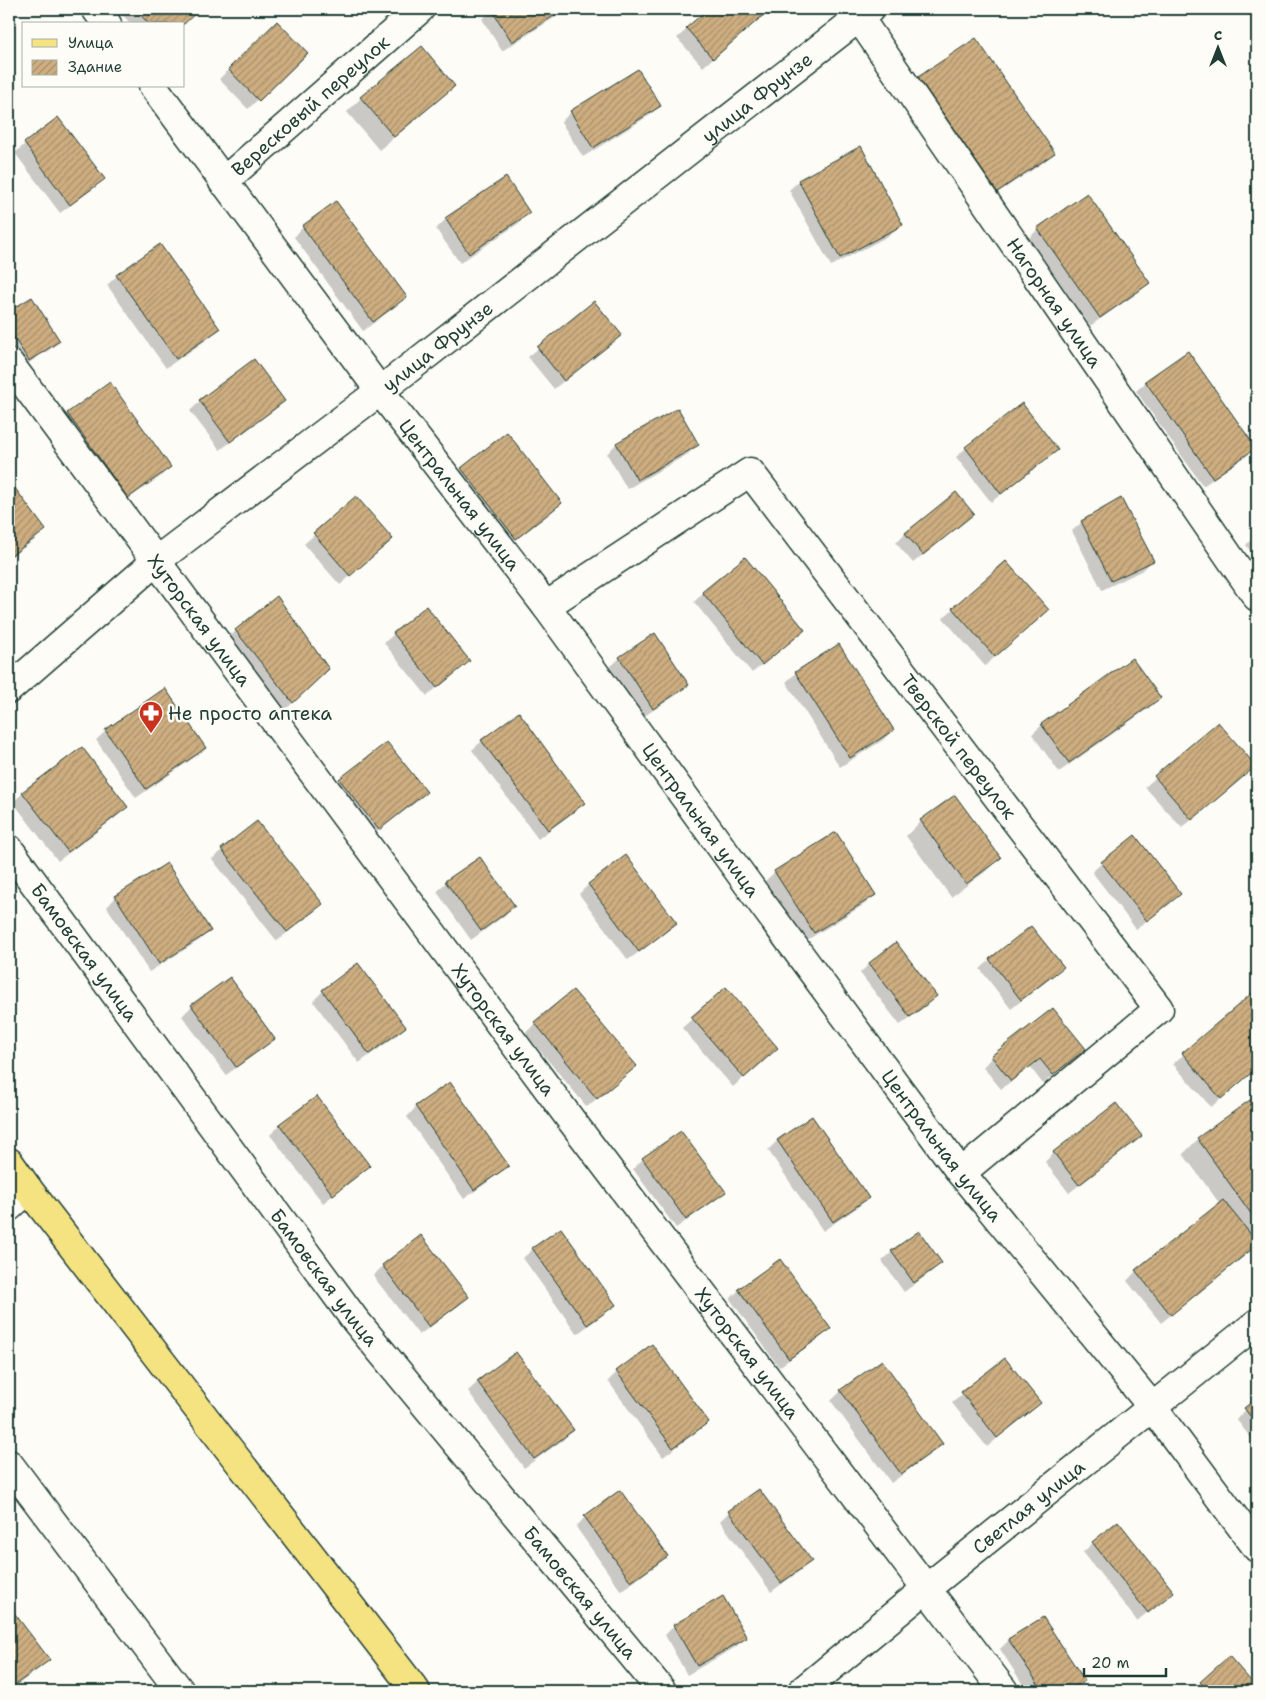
<svg xmlns="http://www.w3.org/2000/svg" width="1266" height="1700" font-family="'Shantell Sans',sans-serif">
<style>
.shadow{fill:#0003}
.building{fill:url(#building-hatch);stroke:#1f3d34}
.lines{fill:none;stroke-linecap:round;stroke-linejoin:round}
.minor-casing{stroke:#1f3d34;stroke-width:31}
.major-casing{stroke:#1f3d34;stroke-width:31}
.minor{stroke:#fdfcf7;stroke-width:28}
.major{stroke:#f5e382;stroke-width:28}
.labels{text-anchor:middle;stroke-width:5;stroke-linejoin:round;paint-order:stroke}
.street-label{font-size:19px;fill:#1f3d34;stroke:#fdfcf7}
.poi-label{font-size:19px;fill:#1f3d34;stroke:#fdfcf7;text-anchor:start}
</style>
<defs>
<pattern id="building-hatch" width="6" height="6" patternUnits="userSpaceOnUse" patternTransform="scale(1.25)"><rect width="6" height="6" fill="#ceae81"/><path d="M-1 1l2-2M0 6l6-6M5 7l2-2" fill="none" stroke="#a78f6a"/></pattern>
</defs>
<rect width="100%" height="100%" fill="#fdfcf7"/>
<filter id="ink" filterUnits="userSpaceOnUse"><feTurbulence type="fractalNoise" baseFrequency=".02" numOctaves="2"/><feDisplacementMap in="SourceGraphic" scale="10" xChannelSelector="R" yChannelSelector="G"/><feConvolveMatrix kernelMatrix="1 2 1 2 8 2 1 2 1" color-interpolation-filters="sRGB"/></filter>
<g filter="url(#ink)">
<g class="shadow">
<path d="M117,9H199L183,24H131Z"/>
<path d="M493,9H568L502,51L482,19Z"/>
<path d="M710,9H763L766,12L703,67L677,38Z"/>
<path d="M277,23L306,53L248,109L219,79Z"/>
<path d="M637,71L659,106L650,115L583,157L561,122L571,112Z"/>
<path d="M919,78L1053,152L1044,162L987,200L910,87Z"/>
<path d="M454,86L439,100L379,150L347,112L361,98Z"/>
<path d="M25,144L103,179L94,188L60,213L15,153Z"/>
<path d="M505,179L528,213L519,223L460,263L436,229L446,219Z"/>
<path d="M799,181L901,224L892,234L831,266L789,190Z"/>
<path d="M303,227L405,297L396,306L363,331L294,237Z"/>
<path d="M1038,229L1149,283L1139,292L1090,326L1029,238Z"/>
<path d="M117,276L218,329L209,338L166,368L107,285Z"/>
<path d="M31,298L59,341L49,350L19,369L9,354V313Z"/>
<path d="M594,302L620,335L554,389L528,357Z"/>
<path d="M253,361L283,401L274,410L220,450L190,411L200,401Z"/>
<path d="M1146,382L1254,448L1245,457L1203,486L1136,391Z"/>
<path d="M109,384L169,467L160,477L118,506L58,424L67,414Z"/>
<path d="M677,409L698,444L688,454L627,489L607,454L616,444Z"/>
<path d="M507,434L560,503L551,513L506,547L452,478L462,469Z"/>
<path d="M966,448L1056,450L1047,459L991,502L956,457Z"/>
<path d="M9,482L44,530L35,540L9,558Z"/>
<path d="M356,498L382,548L340,585L304,544Z"/>
<path d="M1082,522L1152,561L1143,570L1102,590L1072,531Z"/>
<path d="M963,523L913,563L896,543L905,533Z"/>
<path d="M1257,534V561L1246,545Z"/>
<path d="M1005,563L1047,610L985,666L943,618Z"/>
<path d="M703,593L804,630L752,673L694,602Z"/>
<path d="M236,631L318,679L283,712L226,640Z"/>
<path d="M394,634L469,661L427,696L384,643Z"/>
<path d="M620,658L688,685L678,694L643,717L610,667Z"/>
<path d="M1132,660L1159,698L1150,707L1059,772L1032,734L1042,725Z"/>
<path d="M796,673L892,730L883,740L840,767L786,682Z"/>
<path d="M1218,723L1245,775L1182,828L1145,787Z"/>
<path d="M106,731L204,747L195,757L136,798L96,740Z"/>
<path d="M482,741L584,803L574,812L538,839L472,750Z"/>
<path d="M340,780L425,792L416,802L369,838L331,789Z"/>
<path d="M23,793L126,807L116,817L58,861L13,802Z"/>
<path d="M955,797L999,858L985,872L951,897L906,836L921,821Z"/>
<path d="M256,823L321,904L312,913L277,941L212,859Z"/>
<path d="M1135,837L1179,894L1170,903L1136,929L1092,872L1102,863Z"/>
<path d="M626,857L675,923L666,932L628,960L579,894L588,885Z"/>
<path d="M775,872L874,894L865,904L804,942L765,881Z"/>
<path d="M446,882L514,906L504,916L471,940L437,892Z"/>
<path d="M116,897L209,930L200,940L149,972L107,907Z"/>
<path d="M990,960L1062,967L1053,976L1011,1009L980,969Z"/>
<path d="M870,963L935,996L926,1006L900,1025L860,973Z"/>
<path d="M358,965L404,1027L395,1037L359,1063L313,1001L323,991Z"/>
<path d="M230,979L274,1038L264,1048L226,1075L182,1016L192,1006Z"/>
<path d="M725,989L777,1048L733,1087L682,1028Z"/>
<path d="M1257,991V1068L1211,1107L1173,1064Z"/>
<path d="M573,992L635,1066L587,1107L525,1033Z"/>
<path d="M1084,1049L1043,1084L1030,1067L1001,1089L983,1067L992,1057Z"/>
<path d="M316,1097L369,1166L359,1175L323,1203L270,1135L280,1125Z"/>
<path d="M1257,1097V1238L1254,1240L1257,1244L1248,1253L1161,1323L1127,1281L1136,1271L1220,1204L1183,1154L1198,1139Z"/>
<path d="M416,1107L507,1166L497,1175L464,1199L407,1117Z"/>
<path d="M811,1117L867,1197L858,1207L823,1231L768,1150L777,1141Z"/>
<path d="M681,1132L724,1192L714,1201L676,1228L633,1169L643,1159Z"/>
<path d="M1140,1136L1131,1145L1069,1193L1045,1162L1054,1152Z"/>
<path d="M919,1233L941,1263L931,1272L904,1292L882,1261L892,1252Z"/>
<path d="M421,1237L467,1297L458,1306L419,1335L373,1276L383,1266Z"/>
<path d="M533,1249L614,1304L604,1314L577,1334L523,1258Z"/>
<path d="M739,1290L830,1329L820,1338L779,1367L730,1299Z"/>
<path d="M1004,1360L1039,1403L987,1447L952,1403Z"/>
<path d="M617,1372L707,1422L698,1431L663,1457L608,1381Z"/>
<path d="M478,1382L572,1430L563,1440L524,1468L468,1391Z"/>
<path d="M841,1391L942,1443L932,1453L891,1483L831,1401Z"/>
<path d="M1257,1400V1446L1236,1419Z"/>
<path d="M729,1512L810,1561L801,1570L771,1592L720,1521Z"/>
<path d="M585,1517L666,1556L657,1565L621,1591L576,1527Z"/>
<path d="M1093,1543L1172,1592L1137,1621L1083,1552Z"/>
<path d="M9,1608L48,1660L39,1669L9,1691Z"/>
<path d="M674,1626L745,1637L736,1647L687,1675L665,1635Z"/>
<path d="M1009,1640L1083,1681L1072,1691H1027L1000,1649Z"/>
<path d="M1229,1658L1257,1691H1192L1201,1683Z"/>
</g>
<g class="building">
<path d="M135,9H200L184,24H149Z"/>
<path d="M491,9H565L512,42Z"/>
<path d="M708,9H764L767,12L713,59L686,28Z"/>
<path d="M277,21L308,53L259,101L228,69Z"/>
<path d="M976,38L1055,153L997,192L918,77Z"/>
<path d="M422,46L455,86L394,137L360,97Z"/>
<path d="M638,69L661,106L593,148L570,111Z"/>
<path d="M58,117L105,179L70,205L24,143Z"/>
<path d="M861,146L903,225L840,258L798,180Z"/>
<path d="M506,177L530,213L469,254L445,218Z"/>
<path d="M1087,193L1150,283L1100,318L1037,228Z"/>
<path d="M336,201L407,297L373,322L302,226Z"/>
<path d="M160,244L220,329L176,359L116,275Z"/>
<path d="M32,297L60,341L29,361L9,330V311Z"/>
<path d="M594,301L622,335L564,381L537,347Z"/>
<path d="M1188,351L1256,448L1213,478L1145,381Z"/>
<path d="M254,359L285,401L230,442L199,400Z"/>
<path d="M110,382L171,467L128,498L67,413Z"/>
<path d="M1022,403L1058,450L1001,494L965,447Z"/>
<path d="M678,408L699,445L637,480L616,443Z"/>
<path d="M507,432L562,503L516,539L461,468Z"/>
<path d="M9,480L46,530L9,557Z"/>
<path d="M956,492L974,514L923,555L905,533Z"/>
<path d="M356,496L393,539L350,576L313,533Z"/>
<path d="M1121,498L1154,561L1111,581L1081,521Z"/>
<path d="M745,557L805,630L762,665L702,592Z"/>
<path d="M1006,561L1049,610L995,657L952,608Z"/>
<path d="M277,596L329,669L293,703L235,630Z"/>
<path d="M426,606L470,661L437,688L393,633Z"/>
<path d="M655,633L689,685L653,709L619,657Z"/>
<path d="M839,644L894,730L850,758L795,672Z"/>
<path d="M1132,658L1161,698L1069,763L1041,724Z"/>
<path d="M165,688L206,748L146,789L105,730Z"/>
<path d="M519,712L585,803L548,830L481,740Z"/>
<path d="M1218,722L1256,766L1192,820L1154,776Z"/>
<path d="M387,742L427,792L379,830L339,779Z"/>
<path d="M82,747L128,807L68,852L22,792Z"/>
<path d="M955,795L1001,858L966,884L920,820Z"/>
<path d="M257,821L323,904L287,932L221,849Z"/>
<path d="M836,832L876,895L814,933L774,871Z"/>
<path d="M1135,835L1181,894L1147,921L1101,862Z"/>
<path d="M626,855L677,923L639,952L588,884Z"/>
<path d="M480,857L515,906L481,931L445,881Z"/>
<path d="M167,863L211,931L159,964L115,896Z"/>
<path d="M1031,926L1064,967L1021,1000L989,959Z"/>
<path d="M896,942L937,996L910,1017L869,963Z"/>
<path d="M358,963L406,1027L369,1054L322,990Z"/>
<path d="M230,977L275,1039L236,1067L191,1005Z"/>
<path d="M726,987L778,1048L744,1078L691,1017Z"/>
<path d="M1257,989V1068L1221,1099L1182,1053Z"/>
<path d="M573,990L637,1066L597,1099L534,1022Z"/>
<path d="M1053,1008L1086,1049L1053,1075L1040,1059L1011,1081L991,1056Z"/>
<path d="M450,1082L509,1166L474,1190L415,1106Z"/>
<path d="M1257,1095V1222L1197,1138Z"/>
<path d="M317,1096L370,1166L333,1195L279,1124Z"/>
<path d="M1116,1103L1142,1136L1079,1185L1053,1152Z"/>
<path d="M812,1116L869,1198L833,1222L777,1140Z"/>
<path d="M681,1131L726,1192L686,1220L642,1158Z"/>
<path d="M1223,1200L1257,1242V1245L1171,1315L1135,1270Z"/>
<path d="M561,1228L616,1305L587,1325L532,1248Z"/>
<path d="M919,1231L942,1263L914,1283L891,1251Z"/>
<path d="M421,1235L469,1297L429,1327L382,1265Z"/>
<path d="M780,1259L831,1329L789,1359L738,1289Z"/>
<path d="M652,1344L709,1422L673,1448L616,1371Z"/>
<path d="M516,1352L574,1430L534,1459L477,1381Z"/>
<path d="M1005,1358L1041,1403L997,1438L961,1392Z"/>
<path d="M882,1360L943,1444L901,1474L840,1390Z"/>
<path d="M1257,1398V1425L1244,1408Z"/>
<path d="M759,1489L812,1561L781,1583L728,1511Z"/>
<path d="M620,1490L668,1556L631,1582L584,1516Z"/>
<path d="M1118,1521L1174,1592L1148,1613L1092,1542Z"/>
<path d="M723,1596L747,1638L697,1666L673,1625Z"/>
<path d="M9,1606L50,1660L13,1686L9,1680Z"/>
<path d="M1043,1617L1085,1681L1069,1691H1043L1008,1639Z"/>
<path d="M1229,1656L1257,1688V1691H1208L1200,1682Z"/>
</g>
<g class="lines">
<defs>
<g id="minor">
<path d="M96,9L107,24"/>
<path id="s1" d="M853,9L1257,597"/>
<path id="s2" d="M153,86L380,391L546,606L758,898L961,1173L1153,1408L1257,1548"/>
<path id="s3" d="M223,182L420,9"/>
<path id="s4" d="M9,363L571,1120L1004,1691"/>
<path id="s5" d="M546,606L750,472L1159,1009L961,1173"/>
<path id="s6" d="M9,689L156,561L380,391L870,9"/>
<path id="s7" d="M9,849L355,1320L662,1691"/>
<path d="M9,1207L28,1189"/>
<path d="M9,1464L180,1691"/>
<path id="s8" d="M802,1691L927,1588L1257,1323"/>
</g>
<path id="major" d="M9,1162L28,1189L416,1691"/>
</defs>
<use href="#minor" class="minor-casing"/>
<use href="#major" class="major-casing"/>
<use href="#minor" class="minor"/>
<use href="#major" class="major"/>
</g>
</g>
<defs>
<symbol id="pharmacy-pin" viewBox="-11 -11 22 30"><path d="M0 17L-7.5 6A9.5 9.5 0 1 1 7.5 6Z" fill="#c8321e" stroke="#fdfcf7"/><path d="M-2-6h4v4h4v4h-4v4h-4v-4h-4v-4h4Z" fill="#fff"/></symbol>
</defs>
<g fill-rule="evenodd">
<use href="#pharmacy-pin" x="137" y="699" width="28" height="38"/>
</g>
<g class="labels">
<g class="street-label">
<text dy="7" stroke="none"><textPath href="#s6" startOffset="954">улица Фрунзе</textPath></text>
<text dy="7" stroke="none"><textPath href="#s3" startOffset="116">Вересковый переулок</textPath></text>
<text dy="7" stroke="none"><textPath href="#s1" startOffset="356">Нагорная улица</textPath></text>
<text dy="7" stroke="none"><textPath href="#s6" startOffset="549">улица Фрунзе</textPath></text>
<text dy="7" stroke="none"><textPath href="#s2" startOffset="511">Центральная улица</textPath></text>
<text dy="7" stroke="none"><textPath href="#s4" startOffset="320">Хуторская улица</textPath></text>
<text dy="7" stroke="none"><textPath href="#s5" startOffset="589">Тверской переулок</textPath></text>
<text dy="7" stroke="none"><textPath href="#s2" startOffset="916">Центральная улица</textPath></text>
<text dy="7" stroke="none"><textPath href="#s7" startOffset="128">Бамовская улица</textPath></text>
<text dy="7" stroke="none"><textPath href="#s4" startOffset="830">Хуторская улица</textPath></text>
<text dy="7" stroke="none"><textPath href="#s2" startOffset="1321">Центральная улица</textPath></text>
<text dy="7" stroke="none"><textPath href="#s7" startOffset="532">Бамовская улица</textPath></text>
<text dy="7" stroke="none"><textPath href="#s4" startOffset="1235">Хуторская улица</textPath></text>
<text dy="7" stroke="none"><textPath href="#s8" startOffset="292">Светлая улица</textPath></text>
<text dy="7" stroke="none"><textPath href="#s7" startOffset="938">Бамовская улица</textPath></text>
</g>
<g class="poi-label">
<text x="168" y="720">Не просто аптека</text>
</g>
</g>
<rect width="1266" height="1700" fill="none" stroke="#fdfcf7" stroke-width="30"/>
<rect x="15" y="15" width="1236" height="1670" fill="none" stroke="#1f3d34" stroke-width="2" filter="url(#ink)"/>
<rect x="22" y="22" width="162" height="65" fill="#fdfcf7" stroke="#a4b0a9"/>
<rect x="32" y="39" width="25" height="8" fill="#f5e382" stroke="#a4b0a9"/>
<text x="68" y="48" font-size="15" fill="#1f3d34">Улица</text>
<rect x="32" y="60" width="25" height="15" fill="url(#building-hatch)" stroke="#a4b0a9"/>
<text x="68" y="72" font-size="15" fill="#1f3d34">Здание</text>
<g transform="translate(1218 48)" stroke="#fdfcf7" stroke-width="4" paint-order="stroke">
<path d="M0-4L9 19L0 12L-9 19Z" fill="#1f3d34"/>
<text y="-8" font-size="14" font-weight="bold" text-anchor="middle" fill="#1f3d34">С</text>
</g>
<path d="M1084 1668v8h82v-8" fill="none" stroke="#1f3d34" stroke-width="2.5"/>
<text x="1091" y="1668" font-size="15" fill="#1f3d34" stroke="#fdfcf7" stroke-width="4" paint-order="stroke">20 m</text>
</svg>
